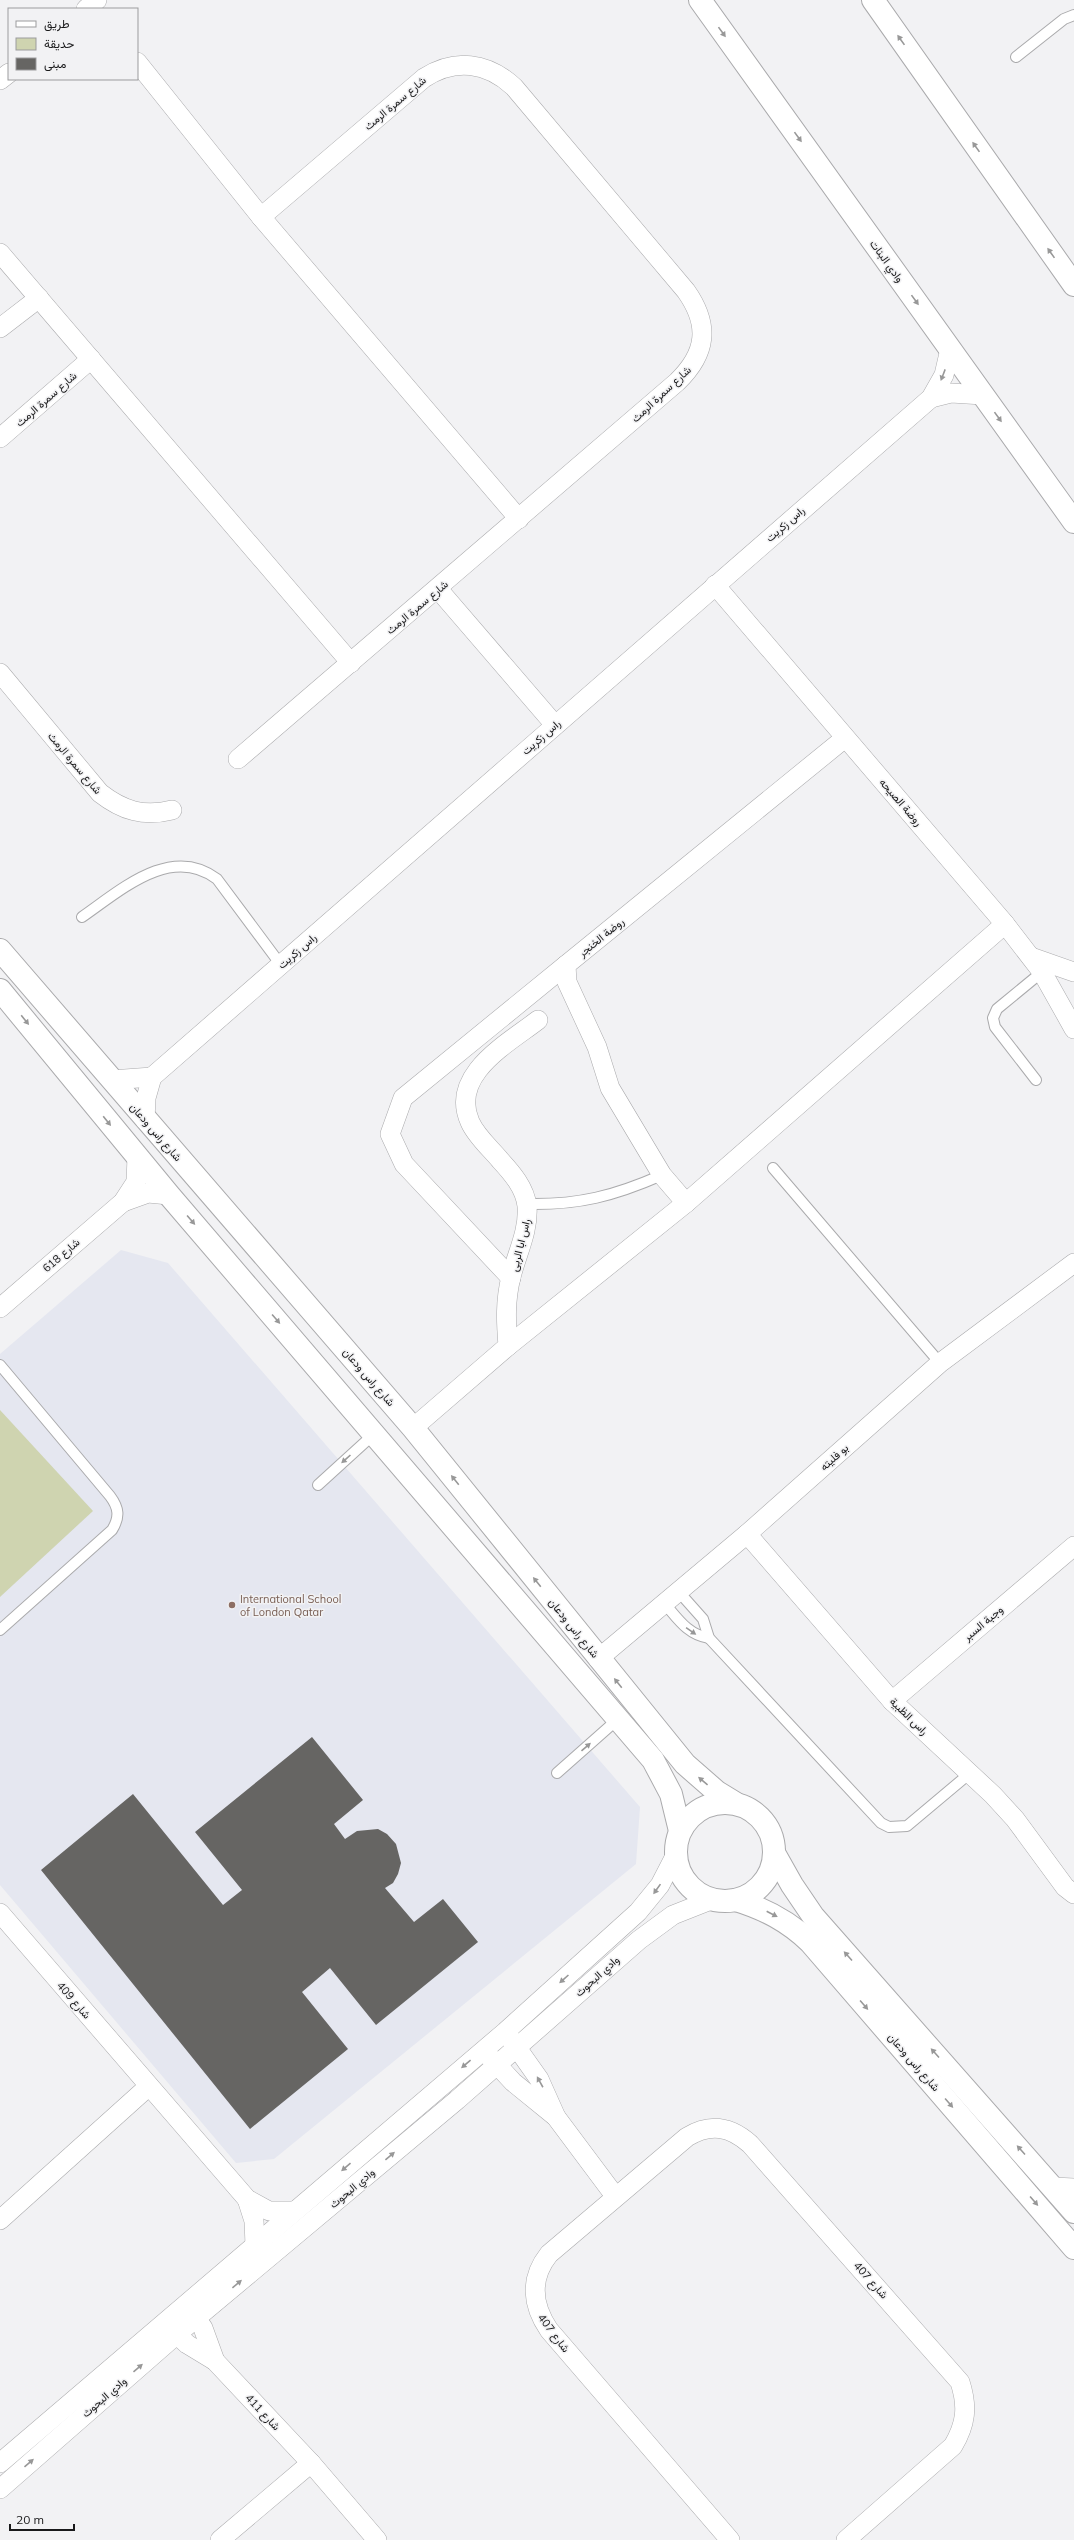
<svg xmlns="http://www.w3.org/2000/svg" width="1074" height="2540" font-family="Mulish,Vazirmatn,sans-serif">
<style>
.built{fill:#e5e7f0}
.park{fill:#cfd4b0}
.building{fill:#666563}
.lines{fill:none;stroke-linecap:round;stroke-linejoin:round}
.lane-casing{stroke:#aaaaac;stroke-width:12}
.street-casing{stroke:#aaaaac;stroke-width:20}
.secondary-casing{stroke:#aaaaac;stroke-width:24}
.lane{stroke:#fff;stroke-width:10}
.street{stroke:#fff;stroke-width:19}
.secondary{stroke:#fff;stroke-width:22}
.oneway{fill:#989898}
.education-dot{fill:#8d6e63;stroke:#f2f2f4;stroke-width:1.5}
.labels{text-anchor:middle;stroke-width:3;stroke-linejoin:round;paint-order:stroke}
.street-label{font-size:11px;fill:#19191a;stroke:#f2f2f4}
.education-label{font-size:11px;fill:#785e54;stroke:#f2f2f4;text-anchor:start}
</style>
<rect width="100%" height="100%" fill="#f2f2f4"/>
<path class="built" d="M121,1250L168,1263L640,1807L636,1864L274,2159L236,2163L0,1885V1354Z"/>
<path class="park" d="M0,1410L93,1511L0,1597Z"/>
<path class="building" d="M312,1737L363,1800L334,1824L345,1839L357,1831L378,1829L387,1834L396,1844L401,1863L398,1874L393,1883L385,1888L414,1922L443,1899L478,1942L376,2025L330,1968L302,1992L348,2049L250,2129L41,1870L133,1794L223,1905L242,1890L195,1832Z"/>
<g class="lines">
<defs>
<g id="lane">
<path d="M1016,57L1064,19L1074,15"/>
<path d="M82,917C121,890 171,844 217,879L281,965"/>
<path d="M1036,1080L995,1027L993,1018L997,1009L1042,972"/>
<path d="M773,1168L940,1363"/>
<path d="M527,1204C579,1205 614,1196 662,1175"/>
<path d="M0,1365L110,1496C119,1508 120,1517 112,1530L0,1630"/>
<path d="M318,1485L374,1434"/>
<path d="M679,1592L703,1619L709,1638L881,1823L889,1827L907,1826L969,1774"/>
<path d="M665,1604C678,1619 688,1635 709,1638"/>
<path d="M557,1773L618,1719"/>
</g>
<g id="street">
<path d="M86,9L97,0"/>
<path d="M137,62L261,217L519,519"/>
<path d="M0,80L9,73"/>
<path d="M0,253L351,663"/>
<path d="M0,328L39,298"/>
<path d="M931,398L951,393L983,395"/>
<path d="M0,438L91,359"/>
<path d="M715,585L1005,924L1042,972L1074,1029"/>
<path d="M438,589L555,725"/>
<path d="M0,673L100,793C123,811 144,817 172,810"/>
<path d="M238,759L677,382C707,353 710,325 686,291L514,87C487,62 455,58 424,78L261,217"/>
<path d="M1031,957L1074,972"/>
<path d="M111,1080L152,1077"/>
<path d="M145,1120L146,1098L152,1077L931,398L944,375L950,349"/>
<path d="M123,1202L148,1193L169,1195"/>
<path d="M686,1203L662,1175L610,1088L597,1047L567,982L566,965L845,738"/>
<path d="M511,1278L404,1164L390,1134L403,1098L566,965"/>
<path d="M0,1308L123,1202L136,1182L137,1157"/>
<path d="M508,1346L686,1203L1005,924"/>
<path d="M413,1428L508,1346C506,1322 505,1301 511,1277C517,1253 529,1231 527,1206C525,1188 512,1173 500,1160C490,1148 476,1136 470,1122C449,1075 507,1044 538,1020"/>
<path d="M747,1534L892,1701L993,1795L1015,1819L1065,1887L1074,1894"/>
<path d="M598,1659L747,1534L940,1363L1074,1263"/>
<path d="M892,1701L1074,1546"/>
<path d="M0,1913L247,2199L269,2211H294"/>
<path d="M510,2038L539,2079L556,2117L615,2196"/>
<path d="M488,2055L513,2082L556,2117"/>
<path d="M1054,2187L1074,2188"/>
<path d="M247,2199L254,2221L255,2245"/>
<path d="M0,2220L149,2086"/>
<path d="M190,2309L203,2328L215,2361"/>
<path d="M168,2326L187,2344L215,2361L311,2463L377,2540"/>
<path d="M0,2463L505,2032L638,1912L660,1885L676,1854"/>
<path d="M0,2489L176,2335L457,2100L639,1940L673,1915L711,1900"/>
<path d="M220,2540L311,2463"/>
<path d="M730,2540L549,2330C532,2305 529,2279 549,2254L687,2137C710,2123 730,2126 750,2144L960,2382C968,2407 966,2424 953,2446L846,2540"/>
</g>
<g id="secondary">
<path d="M700,0L1074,522"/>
<path d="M873,0L1074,285"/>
<path d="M0,950L413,1428L685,1764L717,1792L735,1803"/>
<path d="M0,990L169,1195L653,1760L671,1794L680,1831"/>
<circle cx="725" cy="1852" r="49"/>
<path d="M774,1853L792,1885L813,1916L1074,2212"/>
<path d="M736,1900C765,1909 788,1921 810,1942L1074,2248"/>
</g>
</defs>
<use href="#lane" class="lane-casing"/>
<use href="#street" class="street-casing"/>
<use href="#secondary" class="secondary-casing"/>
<use href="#lane" class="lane"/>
<use href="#street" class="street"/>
<use href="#secondary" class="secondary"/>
</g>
<defs><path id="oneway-solid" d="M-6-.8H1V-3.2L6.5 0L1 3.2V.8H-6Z"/></defs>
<g class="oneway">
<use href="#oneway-solid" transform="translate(722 32) rotate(54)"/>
<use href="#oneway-solid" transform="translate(901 40) rotate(-125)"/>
<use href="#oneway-solid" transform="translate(798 137) rotate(54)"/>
<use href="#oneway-solid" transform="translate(976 147) rotate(-125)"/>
<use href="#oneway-solid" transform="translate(1051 253) rotate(-125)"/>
<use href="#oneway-solid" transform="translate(915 300) rotate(54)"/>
<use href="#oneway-solid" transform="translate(943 375) rotate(111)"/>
<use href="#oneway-solid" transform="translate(998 417) rotate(54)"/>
<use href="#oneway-solid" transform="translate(25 1020) rotate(51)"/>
<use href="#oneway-solid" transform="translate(107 1121) rotate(51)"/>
<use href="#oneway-solid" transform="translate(191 1220) rotate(49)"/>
<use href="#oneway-solid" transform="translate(276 1319) rotate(49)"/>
<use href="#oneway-solid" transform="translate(346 1459) rotate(138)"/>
<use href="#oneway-solid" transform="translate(455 1480) rotate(-129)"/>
<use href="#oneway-solid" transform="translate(537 1582) rotate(-129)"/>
<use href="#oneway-solid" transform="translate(691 1631) rotate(35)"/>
<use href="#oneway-solid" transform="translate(618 1683) rotate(-129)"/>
<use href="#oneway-solid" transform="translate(586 1747) rotate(-41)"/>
<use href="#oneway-solid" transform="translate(703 1781) rotate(-140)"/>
<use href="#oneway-solid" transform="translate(657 1889) rotate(125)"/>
<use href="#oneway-solid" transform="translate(772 1914) rotate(27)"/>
<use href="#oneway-solid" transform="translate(848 1956) rotate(-132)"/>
<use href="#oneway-solid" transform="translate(564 1979) rotate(138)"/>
<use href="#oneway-solid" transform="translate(864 2005) rotate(49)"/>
<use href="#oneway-solid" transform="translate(935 2053) rotate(-132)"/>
<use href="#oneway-solid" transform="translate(466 2064) rotate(140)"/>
<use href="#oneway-solid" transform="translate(540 2082) rotate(-119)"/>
<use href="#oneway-solid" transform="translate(949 2103) rotate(49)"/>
<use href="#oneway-solid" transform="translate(1021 2150) rotate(-132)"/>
<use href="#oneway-solid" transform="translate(390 2156) rotate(-40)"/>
<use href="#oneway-solid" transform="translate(346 2167) rotate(139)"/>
<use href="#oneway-solid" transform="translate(1034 2201) rotate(49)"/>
<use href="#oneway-solid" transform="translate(237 2284) rotate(-40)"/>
<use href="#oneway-solid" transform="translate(138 2368) rotate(-41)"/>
<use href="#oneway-solid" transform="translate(29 2463) rotate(-41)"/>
</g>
<circle class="education-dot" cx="232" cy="1605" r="4"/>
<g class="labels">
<g class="street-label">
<text transform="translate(395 103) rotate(-40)" y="4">شارع سمرة الرمث</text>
<text transform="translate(887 261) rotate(54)" y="4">وادي البنات</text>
<text transform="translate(661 394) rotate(-43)" y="4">شارع سمرة الرمث</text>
<text transform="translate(46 399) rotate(-41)" y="4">شارع سمرة الرمث</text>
<text transform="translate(785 524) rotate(-41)" y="4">راس زكريت</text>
<text transform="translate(417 607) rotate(-40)" y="4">شارع سمرة الرمث</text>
<text transform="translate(541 737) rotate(-41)" y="4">راس زكريت</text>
<text transform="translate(75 763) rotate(50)" y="4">شارع سمرة الرمث</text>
<text transform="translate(901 802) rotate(49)" y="4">روضة الصيحه</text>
<text transform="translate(601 937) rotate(-39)" y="4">روضة الخنجر</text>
<text transform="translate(297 951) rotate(-41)" y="4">راس زكريت</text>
<text transform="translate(156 1132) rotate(49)" y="4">شارع راس ودعان</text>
<text transform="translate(520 1245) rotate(-76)" y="4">راس ابا الربى</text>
<text transform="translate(61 1255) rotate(-41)" y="4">شارع 618</text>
<text transform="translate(369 1377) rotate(49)" y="4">شارع راس ودعان</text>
<text transform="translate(834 1457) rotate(-42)" y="4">بو فليته</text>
<text transform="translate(983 1623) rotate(-40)" y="4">وجبة السبر</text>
<text transform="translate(574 1628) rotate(51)" y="4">شارع راس ودعان</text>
<text transform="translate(909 1716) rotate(44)" y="4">راس الظبية</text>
<text transform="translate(597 1976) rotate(-42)" y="4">وادي البحوث</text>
<text transform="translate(74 2000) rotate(49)" y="4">شارع 409</text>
<text transform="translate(914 2062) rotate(49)" y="4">شارع راس ودعان</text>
<text transform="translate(352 2188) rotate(-40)" y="4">وادي البحوث</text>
<text transform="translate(871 2280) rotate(48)" y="4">شارع 407</text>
<text transform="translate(554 2333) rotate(53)" y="4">شارع 407</text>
<text transform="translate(104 2397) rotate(-41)" y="4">وادي البحوث</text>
<text transform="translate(263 2412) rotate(47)" y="4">شارع 411</text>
</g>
<g class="education-label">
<text x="240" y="1603">International School<tspan x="240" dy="13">of London Qatar</tspan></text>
</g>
</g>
<rect x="8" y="8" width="130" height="72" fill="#f2f2f4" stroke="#9b9b9d"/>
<rect x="16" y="21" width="20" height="6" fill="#ffffff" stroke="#9b9b9d"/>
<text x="44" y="28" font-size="12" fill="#19191a">طريق</text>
<rect x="16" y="38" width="20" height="12" fill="#cfd4b0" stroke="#9b9b9d"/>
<text x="44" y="48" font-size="12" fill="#19191a">حديقة</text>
<rect x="16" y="58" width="20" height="12" fill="#666563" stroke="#9b9b9d"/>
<text x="44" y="68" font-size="12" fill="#19191a">مبنى</text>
<path d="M10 2524v6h64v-6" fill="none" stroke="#19191a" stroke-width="2"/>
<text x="16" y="2524" font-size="12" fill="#19191a" stroke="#f2f2f4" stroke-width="3" paint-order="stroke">20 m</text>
</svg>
